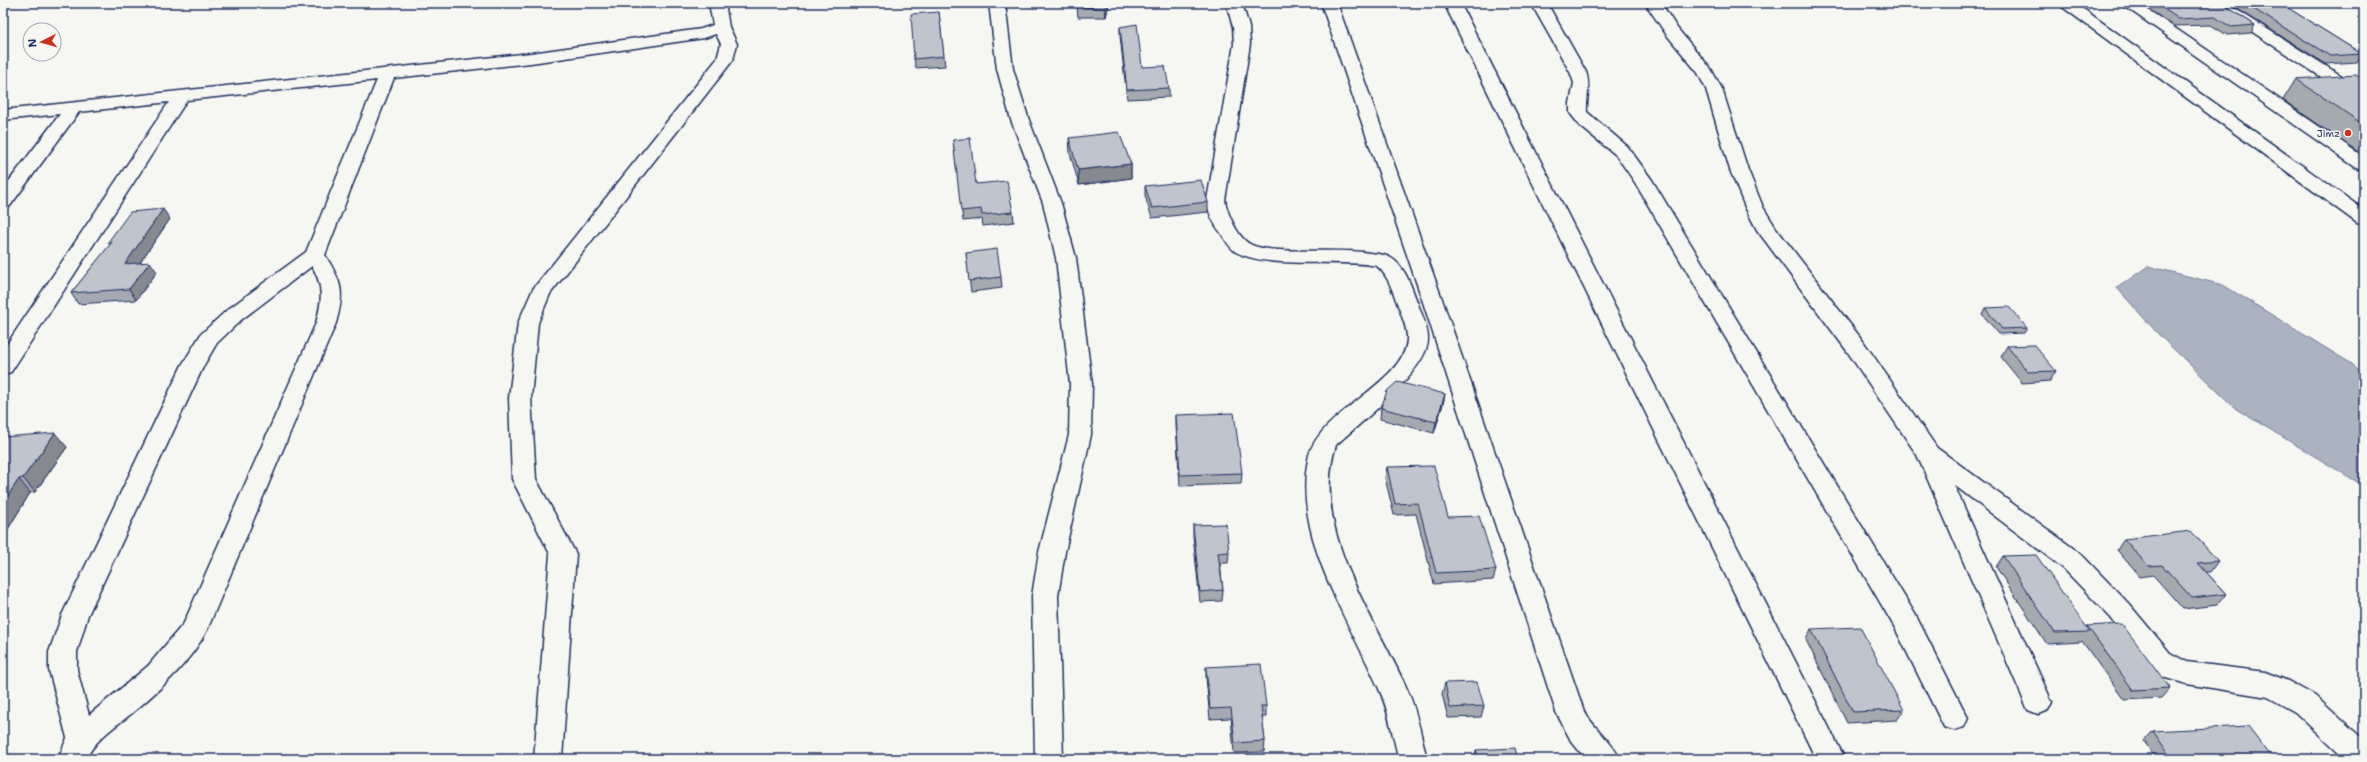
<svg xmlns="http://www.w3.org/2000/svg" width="2367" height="762" font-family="'Shantell Sans',sans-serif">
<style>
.water{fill:#abb2c0;stroke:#717e99}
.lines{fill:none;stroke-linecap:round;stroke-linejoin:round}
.minor-casing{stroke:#1b2f5e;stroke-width:3}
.minor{fill:#f6f6f2;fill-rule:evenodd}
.wall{fill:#a5a9b0;stroke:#1b2f5e}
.shaded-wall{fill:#868990;stroke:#1b2f5e}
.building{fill:#c0c4cd;stroke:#1b2f5e}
.poi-dot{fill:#c8321e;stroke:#f6f6f2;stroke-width:1.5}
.labels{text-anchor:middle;stroke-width:3;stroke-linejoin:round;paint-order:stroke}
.far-poi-label{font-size:10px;fill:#1b2f5e;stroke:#f6f6f2;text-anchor:end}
</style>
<rect width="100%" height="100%" fill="#f6f6f2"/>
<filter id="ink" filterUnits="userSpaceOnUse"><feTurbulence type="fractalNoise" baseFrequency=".025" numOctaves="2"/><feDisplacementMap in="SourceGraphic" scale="8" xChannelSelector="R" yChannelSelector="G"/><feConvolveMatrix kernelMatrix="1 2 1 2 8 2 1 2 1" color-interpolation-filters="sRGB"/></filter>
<g filter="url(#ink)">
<path class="water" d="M2148,266L2223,285L2352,364L2364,374V486L2236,409L2159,335L2117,288Z"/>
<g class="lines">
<defs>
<g id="minor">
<path d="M709,3H725L729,27L737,44L733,60L550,294L538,323L531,398L536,479L576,554L562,759H534L550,554L512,479L509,398L518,323L533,289L717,59L721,44L716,34L704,38L531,63L394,78L325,255C342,282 345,292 336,323L208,628C192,660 165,685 138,708C120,724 96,737 86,759H58L67,738L49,670V652L62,615L182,365L201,334L227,310L306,252L377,80L187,100L11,372L3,374V350L169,102L79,112L10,206L3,208V189L60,114L3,120V110L531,53L701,29L713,25ZM312,266C324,287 322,301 316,323L184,623L148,666L89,715L77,670V652L88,615L204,365L217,343L241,320Z"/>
<path d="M989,3H1005L1013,69L1029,120L1061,203L1076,258L1092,384L1091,435L1065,552L1058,596L1063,759H1035L1032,596L1039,552L1069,435L1070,384L1056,258L1043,203L1011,120L997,69Z"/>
<path d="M1226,3H1242L1249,27L1250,44L1225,200C1227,213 1238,238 1250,244C1271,256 1341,247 1370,253C1377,254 1385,254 1391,258C1406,267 1412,289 1418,304C1422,315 1428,327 1428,339C1429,369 1359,424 1336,445C1309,528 1374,616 1407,689C1417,711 1421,736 1427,759H1399C1392,736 1389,710 1379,689C1349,620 1290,533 1309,455C1321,411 1404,383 1407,340C1408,330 1402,317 1399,308C1393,293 1389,276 1377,266C1337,258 1269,270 1236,252C1230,249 1225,239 1221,233C1213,223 1208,213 1207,200L1234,44L1233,27Z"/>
<path d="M1321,3H1337L1442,299L1584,711C1594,729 1612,741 1620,759H1586L1571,741L1556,712L1422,299Z"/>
<path d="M1444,3H1460L1845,759H1816Z"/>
<path d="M1531,3H1547L1586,72C1591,86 1586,98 1587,112L1628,147L1652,180L1915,614L1968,718L1964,727L1954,730L1944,727L1895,628L1634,181L1616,155L1580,126L1570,113V103L1574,83L1570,72Z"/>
<path d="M1645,3H1661L1677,28L1711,69L1722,89L1748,170L1763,207L1776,228L1863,341L1937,448L2081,554L2129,604L2170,653L2187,662L2265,672L2288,681L2315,696L2364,740V759H2345L2295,712L2268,697L2187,684L2162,677L2150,669L2111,618L2063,568L1954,485L2052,702L2048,710L2038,714L2028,710L1917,455L1847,351L1757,230L1745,207L1730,170L1706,89L1698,73L1666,34Z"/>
<path d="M2057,3H2075L2364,210V225L2357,223Z"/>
<path d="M2120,3H2138L2364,157V170L2358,169Z"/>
<path d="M2208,3H2226L2364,90V102L2358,101Z"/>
</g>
</defs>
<use href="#minor" class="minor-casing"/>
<use href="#minor" class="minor"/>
</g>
<g class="wall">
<path d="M1109,3L1106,17H1078L1077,7Z"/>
<path d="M2146,3H2221L2255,25L2251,33L2227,35L2211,25L2174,26L2144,6Z"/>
<path d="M2228,3H2280L2362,54L2357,62L2326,64Z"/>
<path d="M939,12L945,66L916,68L914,59Z"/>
<path d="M1120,27L1142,67L1169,88V97L1127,99L1120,36Z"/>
<path d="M2296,79L2364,80V156L2283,100Z"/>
<path d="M1069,138L1131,164V178L1079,185L1070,153Z"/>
<path d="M953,140L976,184L1013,212L1014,222L983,226L982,219L963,221Z"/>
<path d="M1145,186L1208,202V212L1152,218L1145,196Z"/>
<path d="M2364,195V209L2358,204Z"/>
<path d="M170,219L140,262L157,272L136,300L78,304L71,293L110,245L108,242Z"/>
<path d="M966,253L1001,277L1002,288L971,292Z"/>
<path d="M1985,308L2027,328L2024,333L1999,334L1982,314Z"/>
<path d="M2007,346L2056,371L2050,381L2022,383L2001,357Z"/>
<path d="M1445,394L1443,404L1434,433L1380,419L1381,408Z"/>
<path d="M1176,415L1242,473L1241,484L1180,486L1176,426Z"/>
<path d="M3,437L67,447L35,492L30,493L3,537Z"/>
<path d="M1387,467L1448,517L1496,570L1493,580L1434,584L1416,514L1394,515L1385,478Z"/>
<path d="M1193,525L1229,552L1228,563H1220L1223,590L1222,601L1200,602L1193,536Z"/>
<path d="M2124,539L2218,561L2210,572H2206L2226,594L2217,605L2183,609L2153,575L2140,577L2117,550Z"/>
<path d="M2003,556L2086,627L2087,626L2170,688L2161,698L2124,700L2082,641L2081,642L2047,644L1996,567Z"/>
<path d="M1811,629L1904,710L1897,720L1847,723L1806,640Z"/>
<path d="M1206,667L1266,706V717H1262L1265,741L1264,752L1234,753L1231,718L1210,719L1206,678Z"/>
<path d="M1445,683L1484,706L1481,717L1448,718L1442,694Z"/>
<path d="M2153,731L2273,759H2156L2144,741Z"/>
<path d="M1476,750L1518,759H1474Z"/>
</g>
<g class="shaded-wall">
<path d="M1106,3H1109L1106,17L1105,8Z"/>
<path d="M1131,164V178L1079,185L1078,170Z"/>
<path d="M163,209L170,219L132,274L125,264Z"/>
<path d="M150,262L157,272L136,300L129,289Z"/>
<path d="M1445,394L1443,404L1434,433L1436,422Z"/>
<path d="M55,433L67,447L35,492L23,478Z"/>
<path d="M19,479L30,493L3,537V503Z"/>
</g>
<g class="building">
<path d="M1078,3H1106L1105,8L1077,7Z"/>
<path d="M2155,3H2221L2255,25L2231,27L2215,17L2179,19Z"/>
<path d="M2244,3H2280L2362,54L2330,56Z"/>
<path d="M939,12L944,56L914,59L911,14Z"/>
<path d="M1137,24L1142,67L1165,66L1169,88L1127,90L1120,27Z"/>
<path d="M2356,75L2364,80V125L2296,79Z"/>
<path d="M1119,132L1131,164L1078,170L1069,138Z"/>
<path d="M970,138L976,184L1007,181L1013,212L982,215L981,209L961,211L953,140Z"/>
<path d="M1201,180L1208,202L1152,208L1145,186Z"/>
<path d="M163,209L125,264L150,262L129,289L71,293L112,242H108L130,212Z"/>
<path d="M997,249L1001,277L969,281L966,253Z"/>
<path d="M2009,307L2027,328L2002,329L1985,308Z"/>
<path d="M2034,345L2056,371L2028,372L2007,346Z"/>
<path d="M1397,382L1445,394L1436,422L1381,408L1387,391Z"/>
<path d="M1234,413L1242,473L1180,475L1176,415Z"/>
<path d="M55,433L23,478L19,479L3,503V437Z"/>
<path d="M1434,466L1448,517L1479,516L1496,570L1436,573L1418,503L1395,504L1387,467Z"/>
<path d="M1226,524L1229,552L1218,553L1223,590L1200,592L1193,525Z"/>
<path d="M2191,531L2218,561L2198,563L2226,594L2192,598L2162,565L2148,566L2124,539Z"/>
<path d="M2036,555L2090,632L2055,633L2003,556Z"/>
<path d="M2122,624L2170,688L2133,690L2087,626Z"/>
<path d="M1860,627L1904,710L1853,712L1811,629Z"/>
<path d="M1261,664L1266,706H1261L1265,741L1235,743L1231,708L1210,709L1206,667Z"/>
<path d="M1477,682L1484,706L1450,708L1445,683Z"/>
<path d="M2248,726L2273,759H2172L2153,731Z"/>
<path d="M1515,748L1518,759H1479L1476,750Z"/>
</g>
</g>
<circle class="poi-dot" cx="2348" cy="133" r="4"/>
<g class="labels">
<g class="far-poi-label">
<text x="2340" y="137">Jimz</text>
</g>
</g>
<rect width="2367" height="762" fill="none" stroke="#f6f6f2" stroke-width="16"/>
<rect x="8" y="8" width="2351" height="746" fill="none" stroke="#1b2f5e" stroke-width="1.5" filter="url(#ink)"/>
<g transform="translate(42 42) rotate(264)"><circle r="19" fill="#f6f6f2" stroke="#9ea6b7"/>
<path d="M0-3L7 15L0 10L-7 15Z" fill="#c8321e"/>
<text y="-6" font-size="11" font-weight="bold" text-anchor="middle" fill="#1b2f5e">N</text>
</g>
</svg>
